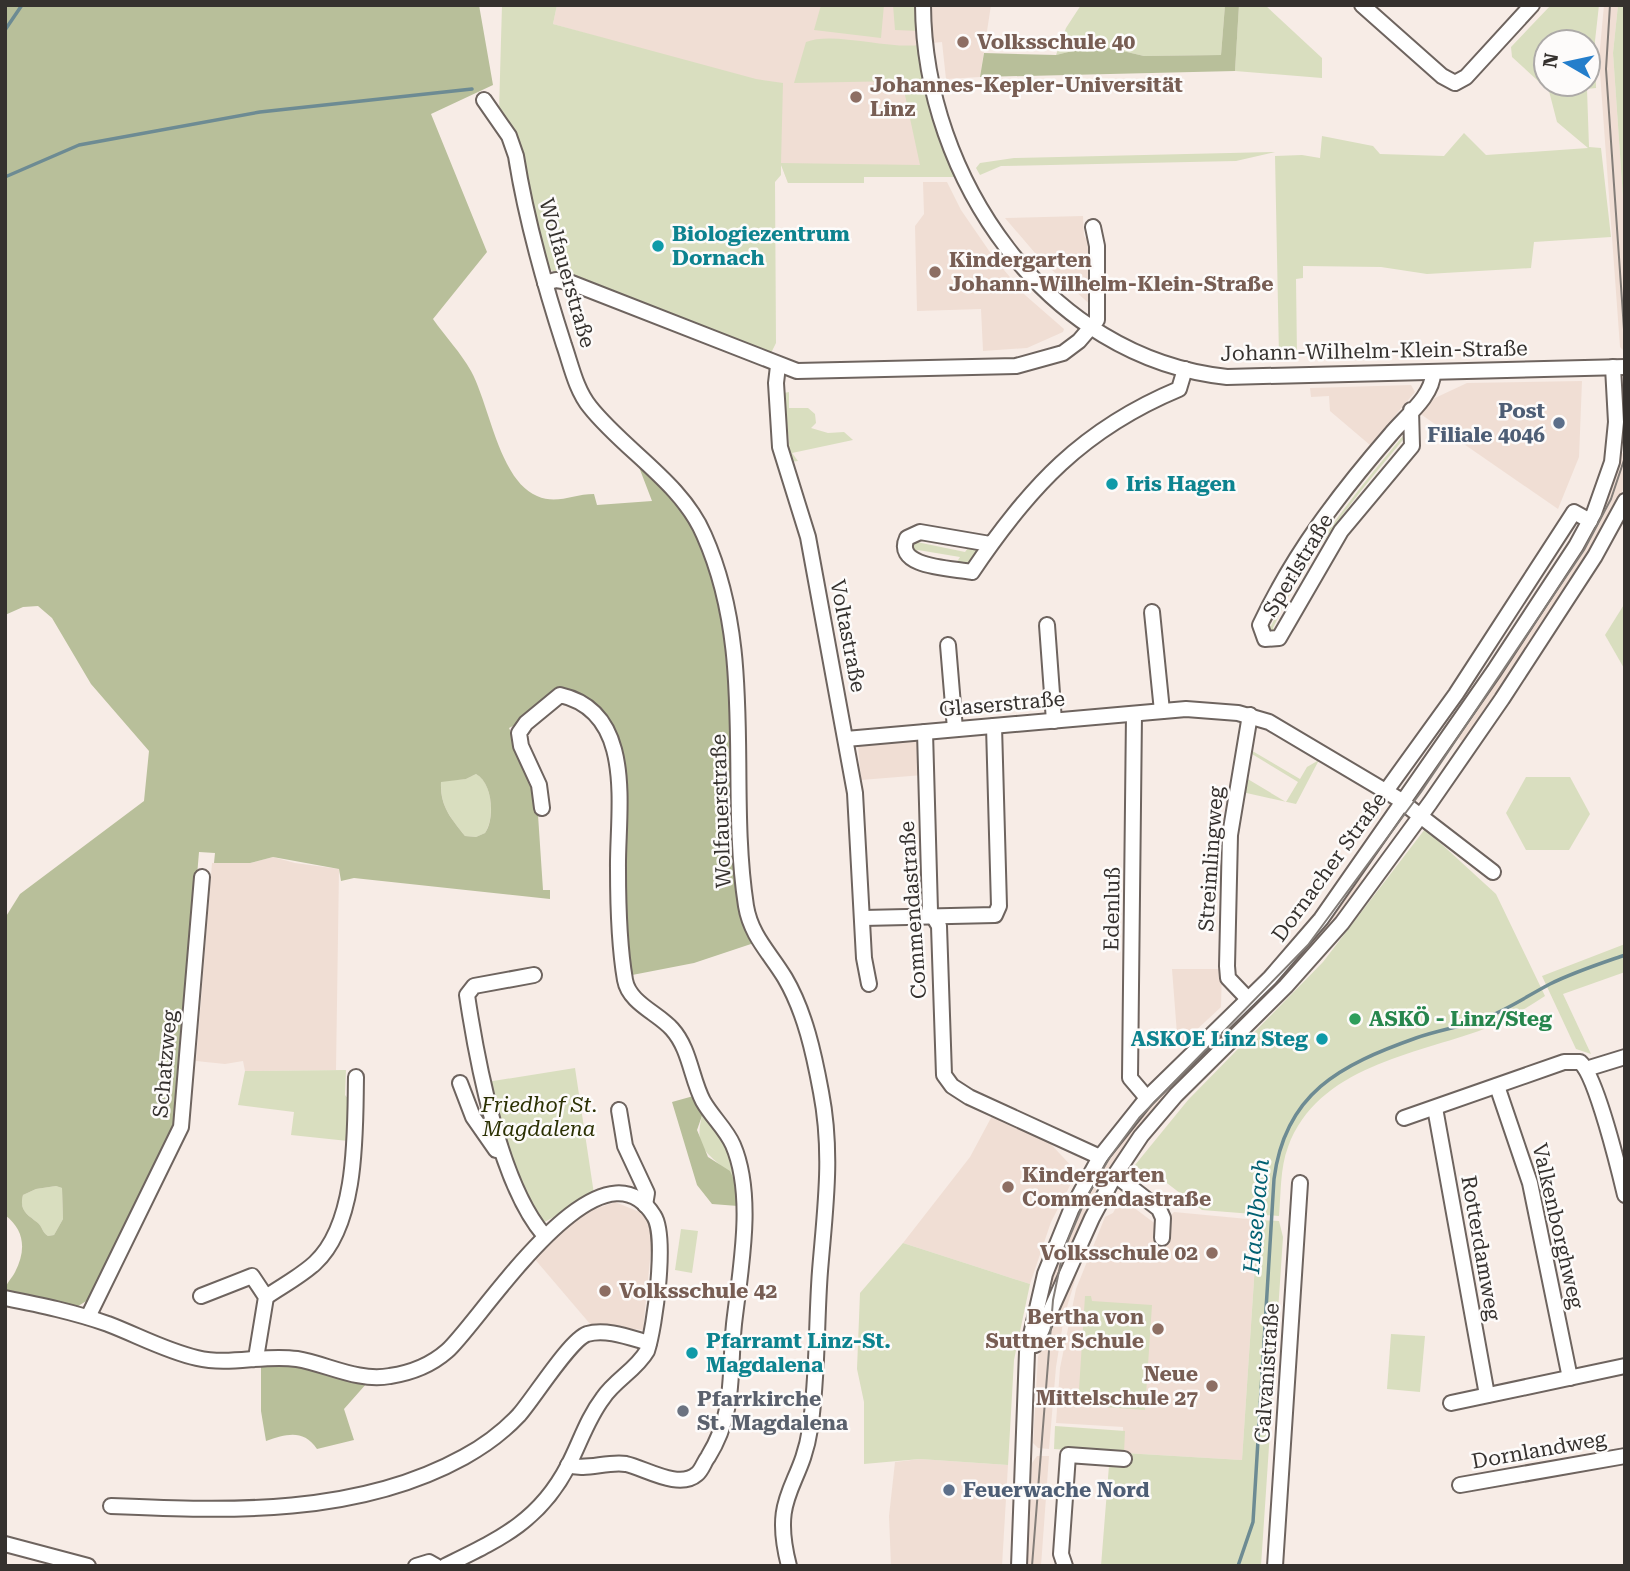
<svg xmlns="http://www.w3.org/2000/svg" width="1630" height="1571" font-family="'Roboto Serif',serif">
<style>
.built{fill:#f0ded4}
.green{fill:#d9debf;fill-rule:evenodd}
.forest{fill:#b8bf9a;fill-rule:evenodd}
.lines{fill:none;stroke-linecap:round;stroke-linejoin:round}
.stream{stroke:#6d8b93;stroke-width:3.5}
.minor-casing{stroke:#6e645f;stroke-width:18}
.minor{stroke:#fff;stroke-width:14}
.tram{stroke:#837d78;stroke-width:2}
.education-dot{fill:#8d6e63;stroke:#fdfbfa;stroke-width:2.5}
.culture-dot{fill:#0f9aa8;stroke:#fdfbfa;stroke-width:2.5}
.service-dot{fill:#5c6f8a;stroke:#fdfbfa;stroke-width:2.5}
.leisure-dot{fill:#2e9e5b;stroke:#fdfbfa;stroke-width:2.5}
.worship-dot{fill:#6b7280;stroke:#fdfbfa;stroke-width:2.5}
.labels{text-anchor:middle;stroke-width:5;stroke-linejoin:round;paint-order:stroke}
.education-label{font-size:21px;font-weight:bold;fill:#785e54;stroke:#fdfbfa;text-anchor:start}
.culture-label{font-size:21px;font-weight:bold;fill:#0d838f;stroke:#fdfbfa;text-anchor:start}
.street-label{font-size:21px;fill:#35312e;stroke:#fdfbfa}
.service-label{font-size:21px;font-weight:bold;fill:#4e5e75;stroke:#fdfbfa;text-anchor:end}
.leisure-label{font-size:21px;font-weight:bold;fill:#27864d;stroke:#fdfbfa;text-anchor:start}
.park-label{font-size:21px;font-style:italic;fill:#2b3002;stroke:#fdfbfa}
.worship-label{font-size:21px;font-weight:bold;fill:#5b616d;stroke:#fdfbfa;text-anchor:start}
.water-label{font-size:23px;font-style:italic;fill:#006072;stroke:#fdfbfa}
</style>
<rect width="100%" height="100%" fill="#f7ece6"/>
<g class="built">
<path d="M557,5H918L924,81L956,177H864V183H788L750,80L553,24Z"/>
<path d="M931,5H991L980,77L946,79L942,42L932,43Z"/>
<path d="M1604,5H1618L1613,53L1625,227L1623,350L1620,347L1599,59Z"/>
<path d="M923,182H947L961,210L994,258L1025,295L1064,329L1063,332L1027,348L983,351L981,309L917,311L915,226L924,214Z"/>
<path d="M1083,216L1084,236L1093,245L1095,309L1041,260L1005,218Z"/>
<path d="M1582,381L1579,457L1558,509L1419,413L1435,398L1467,383Z"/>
<path d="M1411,385L1415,392L1370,445L1330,411L1329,396L1311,397L1310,388Z"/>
<path d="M1618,452L1625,454V485L1613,512L1592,551L1465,743L1453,735L1573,557Z"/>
<path d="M922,739L923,775L861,780L858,745Z"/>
<path d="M273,857L295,863L339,869L336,1070L245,1071L243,1061L225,1064L196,1061L212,863H250Z"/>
<path d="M1356,876L1367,883L1325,936L1182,1082L1053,1285L1049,1286L1048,1278L1077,1205L1122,1133Z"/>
<path d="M1172,969H1222L1221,1007L1178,1047Z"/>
<path d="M992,1116L1046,1139L1077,1172L1051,1222L1030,1284L903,1243L970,1157Z"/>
<path d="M1121,1198L1157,1225V1237L1169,1238L1171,1215L1174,1212L1258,1220L1242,1460L1124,1453L1123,1427L1056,1423L1060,1368L1076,1289L1105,1217L1113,1213Z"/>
<path d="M615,1202L642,1213L653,1229L643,1330L591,1325L533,1257L575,1221L592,1210Z"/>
<path d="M1078,1270L1064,1317L1056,1367L1049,1449L1038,1448L1033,1443L1038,1357L1073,1272Z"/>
<path d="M1037,1456H1049L1041,1566H1027L1032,1463Z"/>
<path d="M920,1459L1008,1465L1002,1566H891L889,1516L895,1462Z"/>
</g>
<g class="green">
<path d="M502,5H557L553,24L756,79L783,83L781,163L920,165L902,81L794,83L806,42C832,31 886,49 920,45L924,81L956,177H864V183H788L781,165V175L775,182L776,343L770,355L548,269L499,111Z"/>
<path d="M821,5H884L881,38L814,30Z"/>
<path d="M893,5H918L919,31L895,30Z"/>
<path d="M1081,5H1225L1221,55L1144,56L1097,45L1056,55L1066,28Z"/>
<path d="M1239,5H1265L1322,58V78L1235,71Z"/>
<path d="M1551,5H1599L1595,41L1596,88L1587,89L1589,147L1601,148L1611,237L1534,242L1531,268L1427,274L1381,267L1303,266V278L1296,279L1297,356H1279L1275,156L1302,155L1320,158L1322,136L1373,146L1380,154L1444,156L1464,133L1486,155L1588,148L1557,122L1549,91L1512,57L1511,47ZM1546,42H1588V84H1546Z"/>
<path d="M1618,5H1625V227L1613,53Z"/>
<path d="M1275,152L1236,161L1001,166L980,175L976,168L980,163L1014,158Z"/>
<path d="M789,392V408H808L815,414L816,423L811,428L828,433L844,432L853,440L792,453L798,461L791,462L784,393Z"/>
<path d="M1407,431V435C1356,496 1307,555 1273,628L1279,633L1271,636L1265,623L1271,626C1306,553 1355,493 1407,431Z"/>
<path d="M922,534L917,542L965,552L971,544L979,550L966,566L955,565L960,557L918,550L912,558L907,545Z"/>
<path d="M1625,603V670L1605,635Z"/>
<path d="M1250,741H1253L1249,749L1300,779L1307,767L1319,760L1296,804L1242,792L1246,769L1249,771L1246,778L1286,802L1298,782L1252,754L1248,761Z"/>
<path d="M476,774C493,783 495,819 485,833L476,837L465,836C450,817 440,806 441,781L466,779Z"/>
<path d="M1526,777H1570L1590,814L1569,850H1526L1506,813Z"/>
<path d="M1425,829L1496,894L1545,996C1525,1009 1506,1021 1484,1029C1414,1055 1318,1066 1288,1147C1280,1168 1281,1194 1279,1216L1202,1210L1159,1177L1155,1181L1135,1165L1188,1100L1323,962Z"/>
<path d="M1625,944V972L1563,994L1591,1054L1576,1049L1542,976Z"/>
<path d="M575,1068L594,1194L543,1223C513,1190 500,1125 487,1082Z"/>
<path d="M346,1070L345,1095L351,1102L348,1141L291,1135L294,1112L238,1105L245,1071Z"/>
<path d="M704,1110L728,1141L738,1189C722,1153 687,1159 704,1110Z"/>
<path d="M56,1186L62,1188L63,1219L54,1235L48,1236C42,1232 43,1228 38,1223C27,1214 19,1211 23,1195L36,1189Z"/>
<path d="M1258,1220L1279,1221L1283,1237L1261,1566H1101L1110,1453L1054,1449L1055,1426L1125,1431L1124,1453L1242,1460Z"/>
<path d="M681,1229L698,1231L692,1273L675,1270Z"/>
<path d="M903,1243L1030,1284L1014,1360L1008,1465L920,1459L864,1464V1402L857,1369L860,1293Z"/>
<path d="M1085,1296H1091L1092,1301L1152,1305L1145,1410L1078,1405Z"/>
<path d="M1391,1334L1425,1336L1420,1392L1387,1389Z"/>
</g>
<g class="forest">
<path d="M5,5H479L493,85L431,114L487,252L433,319C445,336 461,353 471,371C490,406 499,480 537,496C557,505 573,494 594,494L597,505L652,501L634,454L694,522L719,590L754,943L694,963L627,976L610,732L573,695L509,728L536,785L543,890H550V899L354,878L341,881L339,869L273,857L250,863H214L215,853L199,852L176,1127L88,1300L75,1308L5,1294C5,1284 9,1282 14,1274C26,1252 26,1231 5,1215V918L20,894L144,801L149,751L91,684L52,618L38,606L23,607L5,615ZM476,774C493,783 495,819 485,833L476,837L465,836C450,817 440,806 441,782L466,779ZM56,1186L62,1188L63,1219L54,1235L48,1236C42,1232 43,1228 38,1223C27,1214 19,1211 23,1195L36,1189Z"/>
<path d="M1225,5H1239L1235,71L980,77L984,53L1056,55L1097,45L1144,56L1221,55Z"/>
<path d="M697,1095L704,1110L697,1130L708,1157L730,1171L738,1189V1206L712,1204L697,1185L672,1102Z"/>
<path d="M291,1363L367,1383L344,1409L354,1440L317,1449C303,1429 287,1434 266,1441L261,1411V1364Z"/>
</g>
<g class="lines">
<g class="stream">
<path d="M5,30L22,5"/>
<path d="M5,177L79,145L260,112L472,89"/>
<path d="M1238,1566L1253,1522L1274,1179C1285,1093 1340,1065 1416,1038C1438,1030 1461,1027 1483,1019C1507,1010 1527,996 1550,984C1574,972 1599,964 1625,955"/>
</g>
<defs>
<g id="minor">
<path d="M923,5C924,177 1046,358 1227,377L1625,367"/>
<path d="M1362,5L1442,76L1455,83L1466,77L1532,5"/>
<path d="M484,100L509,136L516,156C526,220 544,283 564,345C571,365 576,390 590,407C624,450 682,483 704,535C757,654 727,783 746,906C751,936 770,953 785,978C805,1012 814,1054 821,1092C833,1154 825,1209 820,1271C816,1323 818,1377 810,1429C801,1489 770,1493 789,1566"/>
<path d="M545,283L556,280L569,282L797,371L1016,366L1063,353L1079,341L1097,320V246L1093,227"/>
<path d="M778,366L776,383L780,447L808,537L855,793L864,958L869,984"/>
<path d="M1411,410L1412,446L1341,531L1279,638L1265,639L1260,625C1294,553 1339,494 1391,434C1405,417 1433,396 1433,373"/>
<path d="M990,544L920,532L907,538C893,568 953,568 972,572C1029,487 1083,429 1179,389L1185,369"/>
<path d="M1152,612L1162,711"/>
<path d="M1047,625L1054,721"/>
<path d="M948,645L955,729"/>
<path d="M1134,714L1130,1078L1147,1098"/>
<path d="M925,732L930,911L939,926L944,1075L952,1086L969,1097L1100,1157"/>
<path d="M846,739L1186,709L1238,713L1269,722L1397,798L1493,872"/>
<path d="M1386,791L1456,694L1574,512L1590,521"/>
<path d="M542,808L539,785L521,746L519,733L526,723L560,695C637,712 617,812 618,869C618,905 619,945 625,980C629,1003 658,1013 672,1029C690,1049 691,1078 703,1101C712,1117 726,1129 733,1145C755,1196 740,1271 734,1324C729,1373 736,1412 708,1457C704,1462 702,1470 697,1474C679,1490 645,1468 626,1464C607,1461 585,1471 568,1465"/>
<path d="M863,918L995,915L999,906L994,726"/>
<path d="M534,975L474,986L467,995C477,1062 500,1184 544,1235"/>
<path d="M1248,999L1228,978L1227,966L1230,835L1250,715"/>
<path d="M1586,1069L1625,1057"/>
<path d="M460,1083L473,1117L496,1150L501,1151"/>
<path d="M1497,1086L1530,1183L1570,1378"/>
<path d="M1435,1108L1487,1395"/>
<path d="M619,1110L625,1146L647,1193L645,1205"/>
<path d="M1404,1118L1564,1062H1580C1596,1075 1619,1170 1625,1195"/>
<path d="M1115,1175L1159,1209L1163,1218L1162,1238"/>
<path d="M201,1296L252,1276L266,1297L256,1358"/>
<path d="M266,1297C282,1286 301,1276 315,1263C358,1223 355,1131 356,1077"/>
<path d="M5,1298C40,1305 74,1312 108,1324C137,1335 166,1351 197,1358C230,1366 263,1354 297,1359C327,1364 358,1382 390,1376C410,1373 431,1365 447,1351C480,1322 600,1128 654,1216C667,1236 655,1327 647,1351C636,1370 615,1380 603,1398C587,1419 580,1443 568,1466C539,1522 498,1540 445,1566"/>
<path d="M88,1317L181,1127L202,877"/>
<path d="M1035,1345L1092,1218L1115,1175L1141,1136L1176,1095L1286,986L1342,923L1430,803L1502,699L1595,556L1625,501"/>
<path d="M1451,1403L1625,1366"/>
<path d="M1460,1485L1625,1456"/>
<path d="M111,1506C230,1511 357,1516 464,1457C484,1446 503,1432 519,1415C534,1398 570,1340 587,1334C606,1328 631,1338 649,1343"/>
<path d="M5,1544L88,1566"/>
<path d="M416,1566L429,1562L436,1566"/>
<path d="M1019,1566L1027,1352L1045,1274L1071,1210L1100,1157L1147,1098L1270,978L1321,919L1494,671L1576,546L1594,513L1612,462L1616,422L1613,367"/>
<path d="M1065,1566L1061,1554L1068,1455L1124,1459"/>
<path d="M1275,1566L1300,1183"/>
</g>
</defs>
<use href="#minor" class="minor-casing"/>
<use href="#minor" class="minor"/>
<g class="tram">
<path d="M1610,5L1606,69L1625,344"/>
<path d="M1032,1566L1053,1300L1063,1252L1086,1198L1110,1157L1139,1118L1308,945L1421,792L1584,550L1611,499L1625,457"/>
</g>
</g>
<g class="education-dot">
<circle cx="963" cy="42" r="7"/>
<circle cx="856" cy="97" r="7"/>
<circle cx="935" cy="272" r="7"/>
<circle cx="1008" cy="1187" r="7"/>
<circle cx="1212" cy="1253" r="7"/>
<circle cx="605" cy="1291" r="7"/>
<circle cx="1158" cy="1329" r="7"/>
<circle cx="1212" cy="1386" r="7"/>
</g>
<g class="culture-dot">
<circle cx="658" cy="246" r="7"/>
<circle cx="1112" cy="484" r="7"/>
<circle cx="1322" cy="1039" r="7"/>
<circle cx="692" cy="1353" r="7"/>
</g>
<g class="service-dot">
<circle cx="1559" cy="423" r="7"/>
<circle cx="949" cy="1490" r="7"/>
</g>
<circle class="leisure-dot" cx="1355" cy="1019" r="7"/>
<circle class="worship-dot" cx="683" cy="1411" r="7"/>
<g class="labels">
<g class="education-label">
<text x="977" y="49">Volksschule 40</text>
<text x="870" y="92">Johannes-Kepler-Universität<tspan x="870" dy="24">Linz</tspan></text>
<text x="949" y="267">Kindergarten<tspan x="949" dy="24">Johann-Wilhelm-Klein-Straße</tspan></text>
<text x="1022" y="1182">Kindergarten<tspan x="1022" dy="24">Commendastraße</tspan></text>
<text x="1198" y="1260" text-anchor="end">Volksschule 02</text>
<text x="619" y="1298">Volksschule 42</text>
<text x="1144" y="1324" text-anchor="end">Bertha von<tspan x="1144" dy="24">Suttner Schule</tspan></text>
<text x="1198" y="1381" text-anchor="end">Neue<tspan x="1198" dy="24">Mittelschule 27</tspan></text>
</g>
<g class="culture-label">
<text x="672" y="241">Biologiezentrum<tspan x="672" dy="24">Dornach</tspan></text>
<text x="1126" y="491">Iris Hagen</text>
<text x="1308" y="1046" text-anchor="end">ASKOE Linz Steg</text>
<text x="706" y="1348">Pfarramt Linz-St.<tspan x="706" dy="24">Magdalena</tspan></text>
</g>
<g class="street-label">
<text transform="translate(567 273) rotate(74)" y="7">Wolfauerstraße</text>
<text transform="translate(1374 351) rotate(-1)" y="7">Johann-Wilhelm-Klein-Straße</text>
<text transform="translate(1298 565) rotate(-59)" y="7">Sperlstraße</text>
<text transform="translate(848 636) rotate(79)" y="7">Voltastraße</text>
<text transform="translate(1002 704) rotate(-5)" y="7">Glaserstraße</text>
<text transform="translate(721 811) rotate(-92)" y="7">Wolfauerstraße</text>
<text transform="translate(1211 859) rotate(-86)" y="7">Streimlingweg</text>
<text transform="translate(1329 867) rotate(-54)" y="7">Dornacher Straße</text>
<text transform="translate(1112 909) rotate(-89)" y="7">Edenluß</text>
<text transform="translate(913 910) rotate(-94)" y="7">Commendastraße</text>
<text transform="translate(165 1064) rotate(-85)" y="7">Schatzweg</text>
<text transform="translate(1558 1226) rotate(77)" y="7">Valkenborghweg</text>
<text transform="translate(1481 1248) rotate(80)" y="7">Rotterdamweg</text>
<text transform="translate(1267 1373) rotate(-86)" y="7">Galvanistraße</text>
<text transform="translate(1539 1450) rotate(-10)" y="7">Dornlandweg</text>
</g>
<g class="service-label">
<text x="1545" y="418">Post<tspan x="1545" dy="24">Filiale 4046</tspan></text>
<text x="963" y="1497" text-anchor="start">Feuerwache Nord</text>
</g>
<g class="leisure-label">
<text x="1369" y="1026">ASKÖ - Linz/Steg</text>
</g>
<g class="park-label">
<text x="539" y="1112">Friedhof St.<tspan x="539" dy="24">Magdalena</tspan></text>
</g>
<g class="worship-label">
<text x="697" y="1406">Pfarrkirche<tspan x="697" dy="24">St. Magdalena</tspan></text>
</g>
<g class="water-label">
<text transform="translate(1256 1216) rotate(-85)" y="8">Haselbach</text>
</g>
</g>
<rect width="1630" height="1571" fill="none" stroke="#35312e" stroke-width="14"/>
<g transform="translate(1567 63) rotate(279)"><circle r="33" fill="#fdfbfa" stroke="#adaaa8" stroke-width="2"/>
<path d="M0-5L12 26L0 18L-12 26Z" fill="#247ecb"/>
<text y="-10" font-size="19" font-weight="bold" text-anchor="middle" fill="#35312e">N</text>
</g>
</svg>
